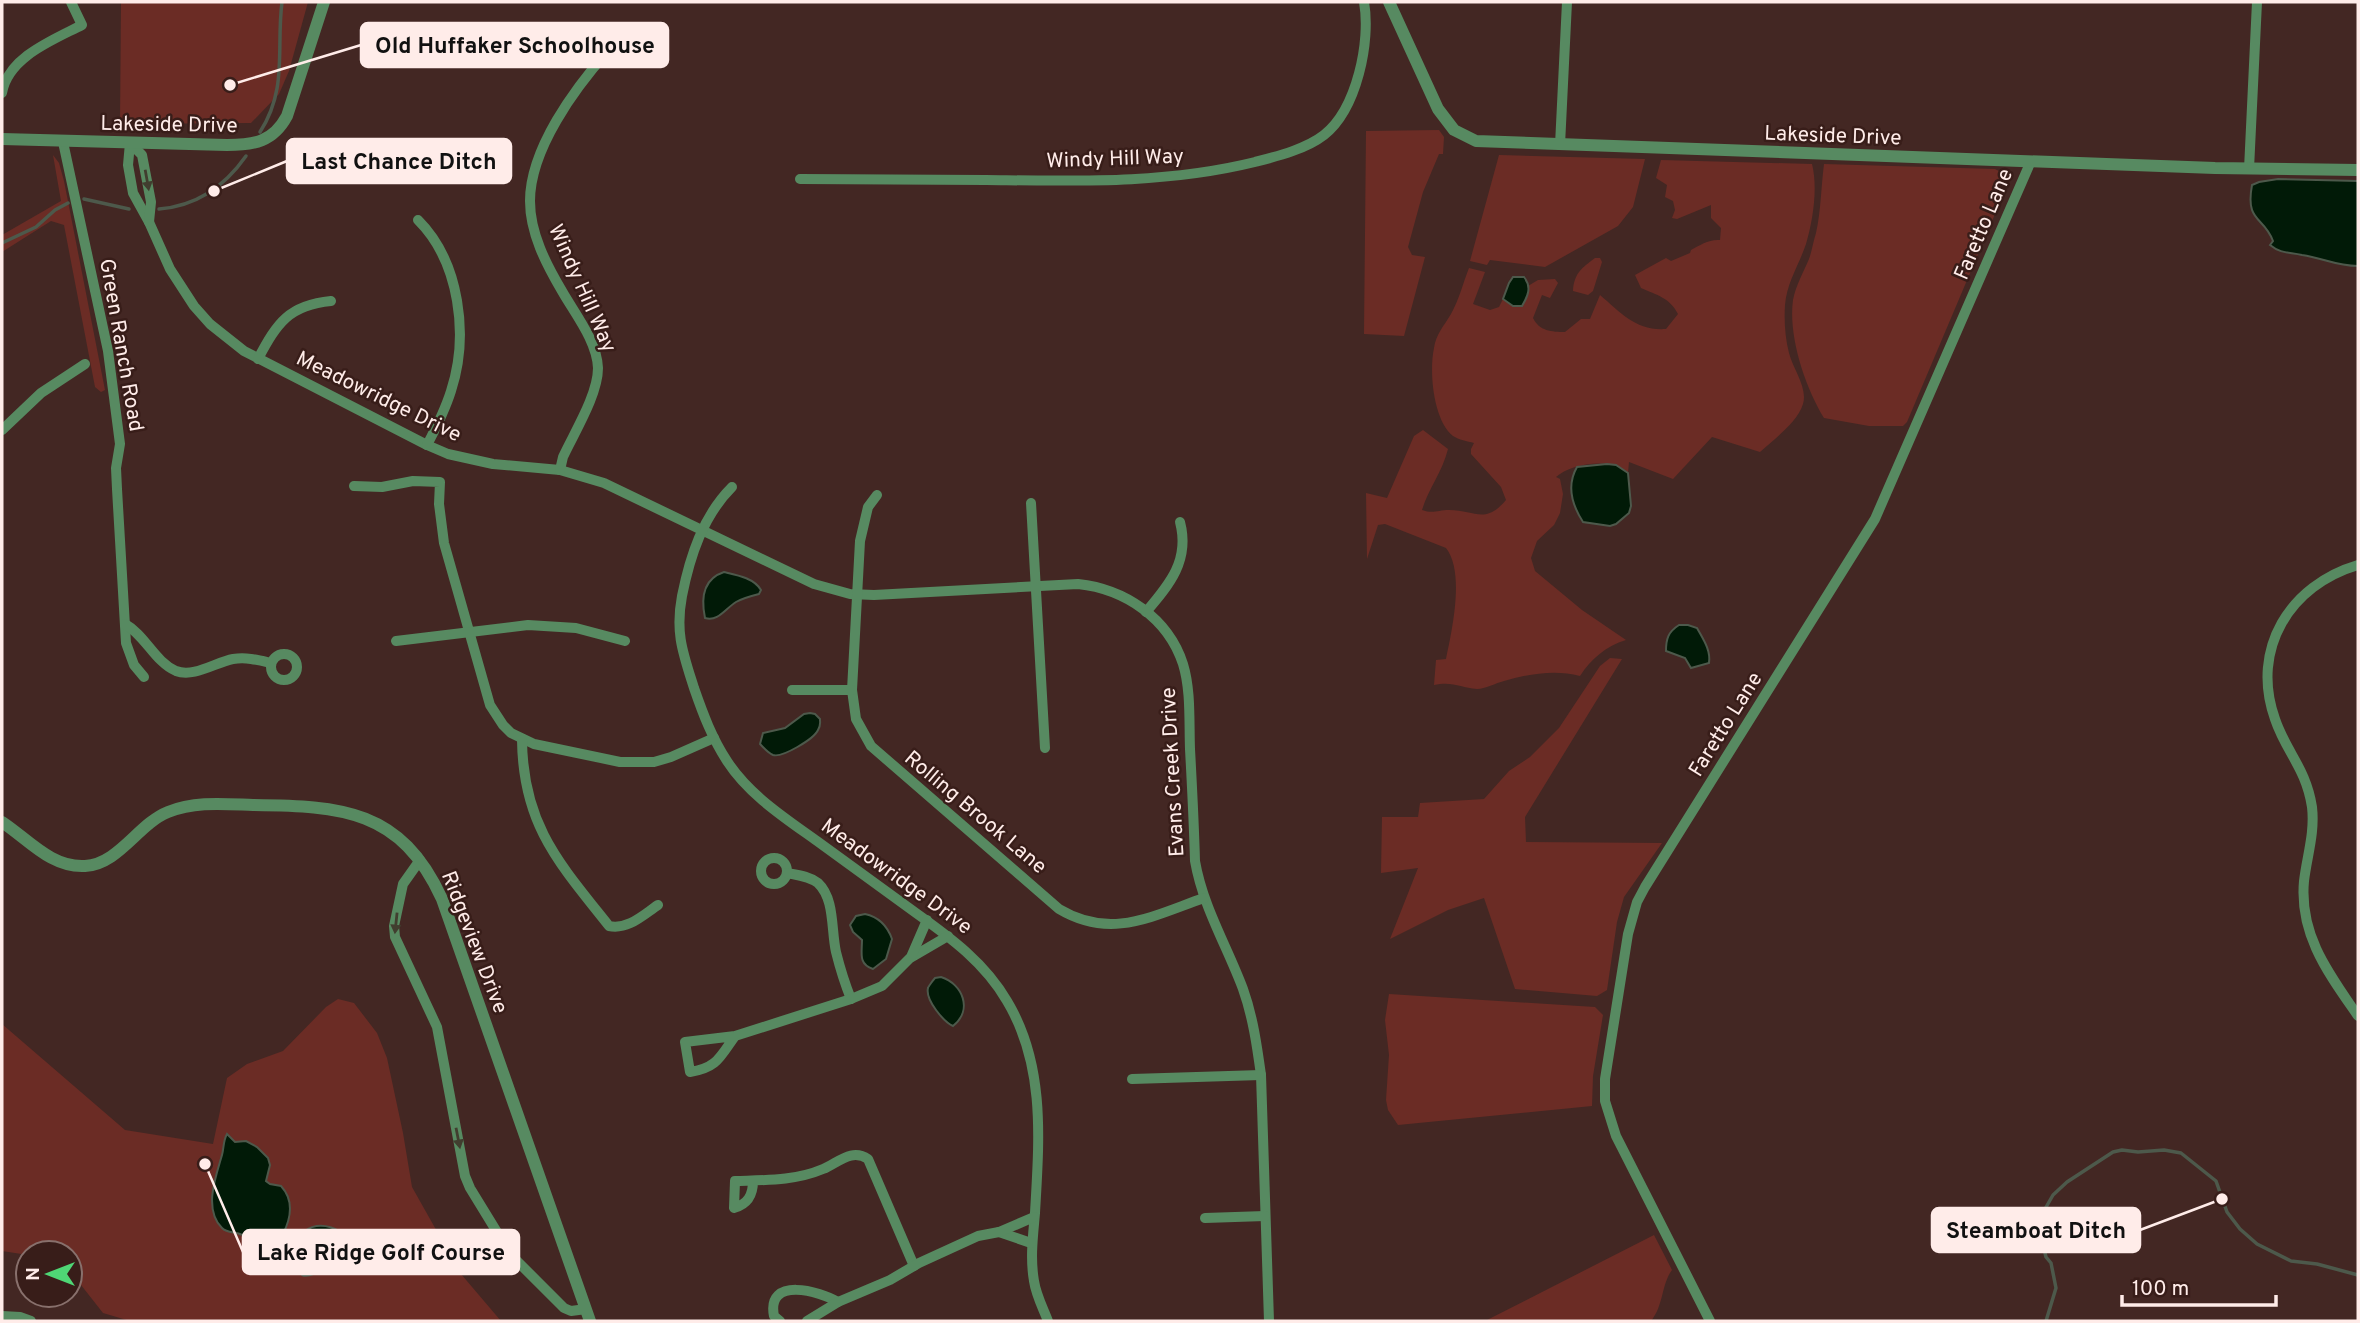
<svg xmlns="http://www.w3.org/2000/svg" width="2360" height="1323" font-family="Overpass,sans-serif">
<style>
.green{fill:#6b2c25}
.water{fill:#011a07;stroke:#4d594b;stroke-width:2}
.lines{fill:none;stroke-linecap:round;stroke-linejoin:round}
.stream{stroke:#4d594b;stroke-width:3.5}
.minor{stroke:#578a61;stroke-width:10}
.tertiary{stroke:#578a61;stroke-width:12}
.oneway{fill:#413e2f}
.labels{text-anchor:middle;stroke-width:5;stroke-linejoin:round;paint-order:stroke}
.street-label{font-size:21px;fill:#ffece9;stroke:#381d19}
.leader{fill:none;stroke:#ffece9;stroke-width:2.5}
.callout-dot{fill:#ffece9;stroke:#381d19;stroke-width:2.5}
.callout{fill:#ffece9;stroke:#ffece9;stroke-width:2.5}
.callout-label{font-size:23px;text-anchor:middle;font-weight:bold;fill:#111}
</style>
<rect width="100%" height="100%" fill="#432723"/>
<g class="green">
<path d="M121,2H308L289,71L279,94L251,123L120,124Z"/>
<path d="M1439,130L1444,137L1443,154H1439L1423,192L1408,247L1412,255L1425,257L1404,336L1364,334L1366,131Z"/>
<path d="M53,155L59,163L64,181L105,390L101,392L95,387L64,225L51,221L2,252V235L61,201Z"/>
<path d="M1499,155L1645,159L1633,207L1618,226L1545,267L1490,260L1487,265L1470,261Z"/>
<path d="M1661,160L1812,164C1818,188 1813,220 1806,244C1799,265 1787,282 1785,305C1784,320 1785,338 1789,353C1793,369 1808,388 1803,404C1797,423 1774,439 1760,452L1712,437L1673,479L1629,462L1628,473C1612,457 1571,463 1556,477L1560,479L1563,494L1560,513L1554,525L1537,541L1531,558L1535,571L1582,610L1626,640C1606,646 1591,659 1580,676C1555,669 1528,674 1504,681C1496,683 1485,689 1477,689C1461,688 1453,681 1434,685L1436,660L1446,659C1452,630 1465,572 1446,548L1385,524L1378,525L1367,559L1366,493L1387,498L1414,436L1423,430L1448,449C1442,473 1429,487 1422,510C1433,514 1438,510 1449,510C1475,510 1485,525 1506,500L1501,487L1471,454V449L1474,443C1467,441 1459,440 1453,436C1433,420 1429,371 1434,348C1436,334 1444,326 1451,314C1459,300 1463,283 1469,268L1485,272L1473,304L1490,310L1499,307L1503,299L1513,306L1526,299L1528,286L1538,280L1555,279L1558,283L1550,298L1542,295L1533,318C1539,331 1552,332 1565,332L1581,319H1590L1600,295C1621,313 1636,331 1666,329L1678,314C1670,298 1657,295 1641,288L1635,275L1666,258L1671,261L1690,253L1691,250C1700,245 1709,239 1720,240L1721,228L1711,218V205L1677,219L1672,218L1675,210L1673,201L1665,197L1667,185L1656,178Z"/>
<path d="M1824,164L1995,169L2008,176L2009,181L1907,422L1903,426H1869L1824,418C1805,387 1788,336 1793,300C1796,285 1803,273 1809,259C1812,251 1813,242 1816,233C1821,210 1821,187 1824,164Z"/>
<path d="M1595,258H1600L1602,262L1593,291L1588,295L1573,291C1574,273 1582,268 1595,258Z"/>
<path d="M1610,658L1622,659L1525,817L1526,842L1662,843L1624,897L1617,922L1607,990L1597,996L1515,989L1484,898L1448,910L1390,939L1418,868L1381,873L1382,817H1418L1420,803L1484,799L1509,771L1530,757L1559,728L1600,666Z"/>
<path d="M1389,994L1595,1007L1603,1015L1593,1076L1592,1106L1398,1125L1388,1110L1386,1100L1389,1055L1385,1020Z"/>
<path d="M338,999L354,1003L377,1033L387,1058L403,1133L412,1187L461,1274L501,1321H130L103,1313L70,1271V1253H28V1255L2,1251V1024L125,1130L213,1144L227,1078L247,1064L283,1051L326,1007Z"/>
<path d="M1654,1235L1672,1270C1661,1285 1664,1305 1651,1321H1485Z"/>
</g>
<g class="water">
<path d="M2278,179L2358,181V266C2336,266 2323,258 2302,255C2289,252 2281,254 2270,245L2273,241C2264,216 2245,223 2252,185L2259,182Z"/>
<path d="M1513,277H1524C1532,287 1528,296 1522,306H1513L1503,299L1509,283Z"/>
<path d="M1607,464L1616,465L1628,473L1631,506L1629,513L1616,524L1610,526L1583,522C1572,505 1566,486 1577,467Z"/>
<path d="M724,572C737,575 754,578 761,590L759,594C751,596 743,598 736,602C725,609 718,622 705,618C701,599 703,579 724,572Z"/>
<path d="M1679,625H1688L1697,628C1703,639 1711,650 1709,663L1691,668L1685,658L1666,651C1666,639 1668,632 1679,625Z"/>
<path d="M810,713L815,714L820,719C820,724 821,725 818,730C814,739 782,758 773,755C768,753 764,748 760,744L763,733L785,728L804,714Z"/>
<path d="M865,914C879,917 887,925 892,939L886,959L873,969C858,964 862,953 862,940L853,932L850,925L856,916Z"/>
<path d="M941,977C963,984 973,1010 953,1026C944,1022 925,1000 928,988C928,987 934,979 935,978Z"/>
<path d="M227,1134L235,1142L246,1141L257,1147L268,1158L270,1165L266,1181L270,1184L281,1186C294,1200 291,1218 283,1234L296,1240C314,1213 349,1228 359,1255C351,1270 333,1267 319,1272C314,1273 308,1278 302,1275C298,1272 298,1255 294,1248L282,1245L276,1239C256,1249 259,1244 242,1235C236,1231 228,1234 222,1228C203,1209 216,1176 222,1155C224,1148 223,1141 227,1134Z"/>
</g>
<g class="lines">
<g class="stream">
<path d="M260,132C288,89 276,49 282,2"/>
<path d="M84,199L129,209"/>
<path d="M159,209C197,206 225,186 246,156"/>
<path d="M2,243L36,227L55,210L68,203"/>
<path d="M2046,1321L2056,1288L2051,1263L2046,1257L2041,1237V1216L2053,1195L2067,1182L2113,1152L2122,1150L2138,1152L2164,1150L2181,1153L2216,1181L2227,1212L2240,1229L2257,1244L2291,1261L2317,1264L2358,1275"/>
</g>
<g class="minor">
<path d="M2,93C8,57 53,40 82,25L71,2"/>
<path d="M63,142L108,351L120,444L116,468L117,489L126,643L134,665L144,677"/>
<path d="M130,143L128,165L133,193L149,222L170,269L194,306L210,324L244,351L427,445L448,454L493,464L560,470L604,483L814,584L850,594L874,595L1078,584C1125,589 1168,618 1183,664C1191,690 1189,721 1190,749C1192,786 1194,824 1195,861C1203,907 1227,946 1243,989C1253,1017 1257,1046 1261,1075L1269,1321"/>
<path d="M130,143L142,155L151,202L149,222"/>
<path d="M1560,145L1567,2"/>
<path d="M2249,169L2257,2"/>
<path d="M800,179C862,179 924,180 986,180C1077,181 1166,184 1255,162C1278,156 1306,149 1324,135C1357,109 1371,41 1364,2"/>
<path d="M418,220C460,262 469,336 451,391C445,410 436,428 427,445"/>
<path d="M258,359C277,323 289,305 331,301"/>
<path d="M2,430L41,393L85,364"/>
<path d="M560,470L563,457C574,433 598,395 598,368C597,341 575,314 562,291C546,264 530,233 530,201C530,149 575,88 608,51"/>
<path d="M354,486L382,487L413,481L440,482L439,504L444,543L490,705L503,725L511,733L534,744L620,762H654L671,757L714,738"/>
<path d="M732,487C703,516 690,556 682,596C675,633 683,653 694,688C703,714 712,738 727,761C749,795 785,818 817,841C850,865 883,889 916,913C951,938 985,963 1007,1001C1046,1066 1039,1141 1035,1213C1033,1236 1030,1258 1034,1281C1036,1295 1043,1308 1048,1321"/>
<path d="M877,495L868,507L860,541L852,690L856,719L871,746L1059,909C1111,940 1152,916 1204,898"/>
<path d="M1031,503L1045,748"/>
<path d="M2358,565C2290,585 2250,649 2275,719C2286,752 2306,768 2312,807C2315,833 2307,856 2304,881C2299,935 2329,974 2358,1016"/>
<path d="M1146,612C1170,584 1190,560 1180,522"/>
<path d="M125,624C145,635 155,662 176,671C194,678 216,662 233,659C247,657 258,660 271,663"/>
<path d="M396,641L528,625L576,628L625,641"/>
<circle cx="284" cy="667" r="13"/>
<path d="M792,690H852"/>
<path d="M522,740C523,825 559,863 609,926C628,930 643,915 658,905"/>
<circle cx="774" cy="871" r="13"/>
<path d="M420,860L403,884L394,926L395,937L437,1027L465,1176L470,1188L511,1255L564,1308L571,1311L586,1309"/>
<path d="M787,873C797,875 809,876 818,883C835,899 831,930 836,952C840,968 845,984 851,999"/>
<path d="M912,957L948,936"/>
<path d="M735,1036C720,1057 717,1068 690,1072L685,1042L735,1036L851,999L882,986L911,957L927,920"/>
<path d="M1132,1079L1261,1075"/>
<path d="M753,1181C753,1195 748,1204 734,1208L735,1181C764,1180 795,1181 823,1169C839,1162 852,1148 868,1159L914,1266"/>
<path d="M1205,1218L1265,1216"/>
<path d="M999,1232L1031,1243"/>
<path d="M2,1316L20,1317L31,1321"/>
<path d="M780,1321L774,1316C766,1276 820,1291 838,1302"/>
<path d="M807,1321L838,1302L890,1280L919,1263L978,1236L999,1232L1034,1217"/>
<path d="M1710,1321L1616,1136L1605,1101V1079L1628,934L1637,902L1645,887L1875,519L2031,161"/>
</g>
<g class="tertiary">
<path d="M1389,2L1438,109L1454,130L1476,141L2215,168L2358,170"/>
<path d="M2,139L227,145C254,145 273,142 287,116L324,2"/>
<path d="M2,822C28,839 51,868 85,866C119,864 138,824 168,812C195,801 224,804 253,805C341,806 401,809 442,899L590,1321"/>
</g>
</g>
<defs><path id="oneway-solid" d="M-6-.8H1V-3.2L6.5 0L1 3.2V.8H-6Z" transform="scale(1.75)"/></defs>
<g class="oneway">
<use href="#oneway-solid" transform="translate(147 180) rotate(80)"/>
<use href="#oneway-solid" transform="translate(396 923) rotate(96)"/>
<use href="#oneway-solid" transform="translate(458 1138) rotate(79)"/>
</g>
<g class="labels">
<g class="street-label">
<text transform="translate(169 124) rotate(1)" y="7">Lakeside Drive</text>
<text transform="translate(1833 135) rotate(2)" y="7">Lakeside Drive</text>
<text transform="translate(1115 158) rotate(-2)" y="7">Windy Hill Way</text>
<text transform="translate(1983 224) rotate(-67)" y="7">Faretto Lane</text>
<text transform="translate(583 288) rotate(66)" y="7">Windy Hill Way</text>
<text transform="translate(122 345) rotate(80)" y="7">Green Ranch Road</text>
<text transform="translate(379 396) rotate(26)" y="7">Meadowridge Drive</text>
<text transform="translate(1725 724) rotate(-58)" y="7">Faretto Lane</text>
<text transform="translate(1172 772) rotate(-93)" y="7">Evans Creek Drive</text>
<text transform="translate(976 812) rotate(40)" y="7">Rolling Brook Lane</text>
<text transform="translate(897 876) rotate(36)" y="7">Meadowridge Drive</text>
<text transform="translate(475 942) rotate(69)" y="7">Ridgeview Drive</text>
</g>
</g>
<path class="leader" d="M230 85L361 45M214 191L287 161M2222 1199L2140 1230M205 1164L243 1252"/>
<g class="callout-dot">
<circle cx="230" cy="85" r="7"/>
<circle cx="214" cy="191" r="7"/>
<circle cx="2222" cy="1199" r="7"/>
<circle cx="205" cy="1164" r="7"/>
</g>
<g class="callout">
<rect x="361" y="23" width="307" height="44" rx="7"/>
<rect x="287" y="139" width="224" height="44" rx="7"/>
<rect x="1932" y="1208" width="208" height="44" rx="7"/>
<rect x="243" y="1230" width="276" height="44" rx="7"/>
</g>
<g class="callout-label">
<text x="515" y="53">Old Huffaker Schoolhouse</text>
<text x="399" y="169">Last Chance Ditch</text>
<text x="2036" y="1238">Steamboat Ditch</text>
<text x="381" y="1260">Lake Ridge Golf Course</text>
</g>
<rect width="2360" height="1323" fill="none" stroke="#ffece9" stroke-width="7"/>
<g transform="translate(49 1274) rotate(270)"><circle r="33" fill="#381d19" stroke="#88706c" stroke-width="2"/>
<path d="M0-5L12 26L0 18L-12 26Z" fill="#4fd675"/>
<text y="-10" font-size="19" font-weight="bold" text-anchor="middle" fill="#ffece9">N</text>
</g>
<path d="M2122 1295v10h154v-10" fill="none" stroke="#ffece9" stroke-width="3.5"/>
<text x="2132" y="1295" font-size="21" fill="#ffece9" stroke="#381d19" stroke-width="5" paint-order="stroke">100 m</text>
</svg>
